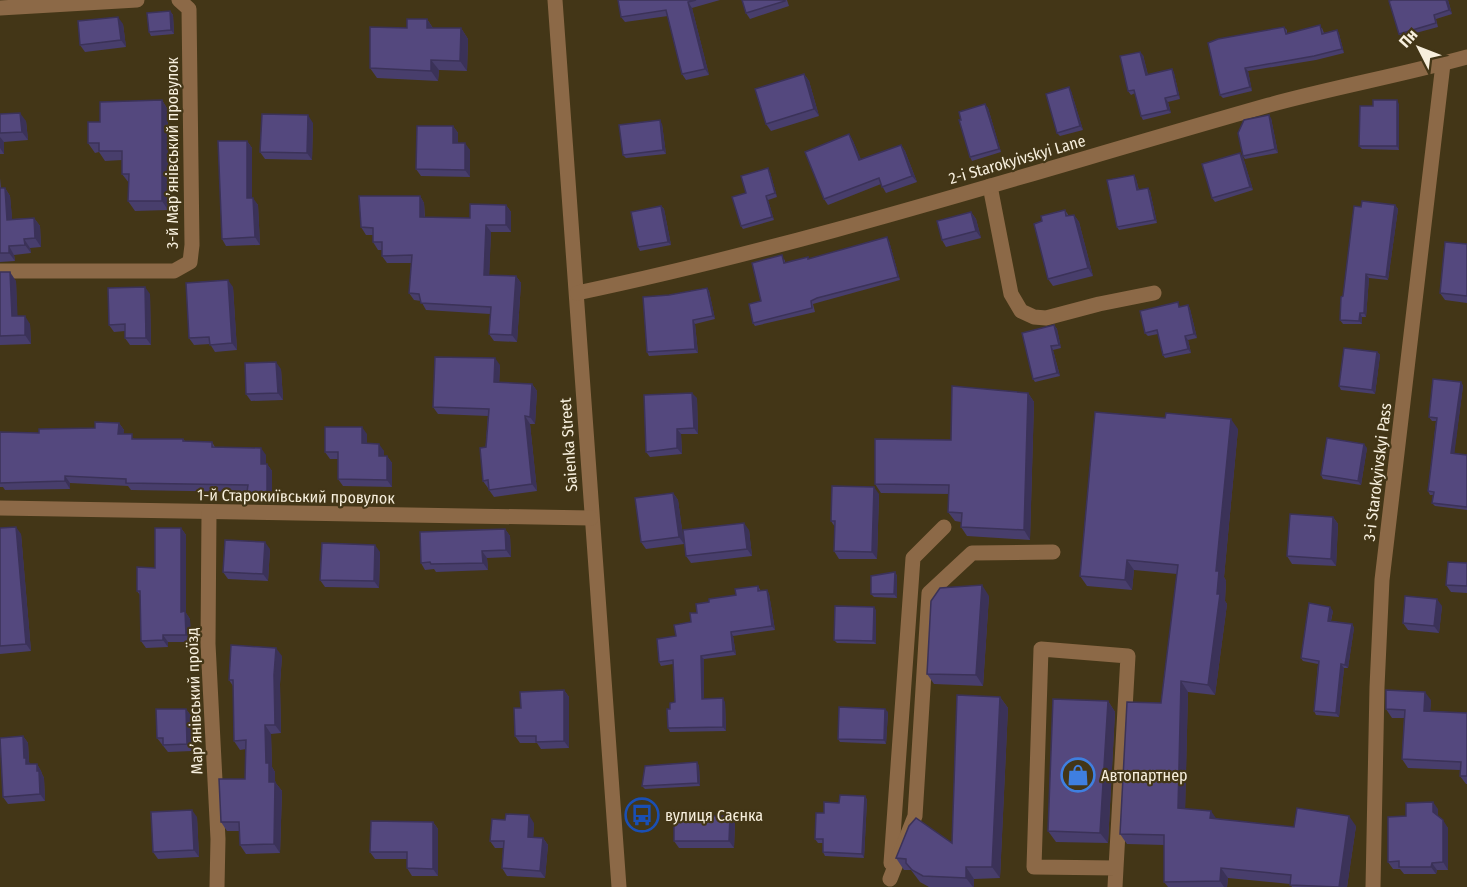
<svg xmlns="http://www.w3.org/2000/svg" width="1467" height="887" font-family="'Fira Sans Condensed',sans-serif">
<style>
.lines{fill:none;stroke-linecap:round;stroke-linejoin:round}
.minor{stroke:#8c6947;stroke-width:15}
.wall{fill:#483e6c}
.shaded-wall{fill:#3b3258}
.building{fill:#54487e;stroke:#3b3258;stroke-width:1.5}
.labels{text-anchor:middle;stroke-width:4.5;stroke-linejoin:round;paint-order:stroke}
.street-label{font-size:16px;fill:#f7efdd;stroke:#433617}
.poi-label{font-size:16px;fill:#f7efdd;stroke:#433617;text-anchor:start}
</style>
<rect width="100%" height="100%" fill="#433617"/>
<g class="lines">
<g class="minor">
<path d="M555,0L619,887"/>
<path d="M0,8L137,0"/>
<path d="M990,186L1011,294L1021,311L1034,317L1046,318L1099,304L1154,293"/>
<path d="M0,271H174L190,262L192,245L189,9L179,0"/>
<path d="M577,293C811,244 1039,170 1269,105C1335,87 1402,75 1467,57"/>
<path d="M0,508L591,518"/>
<path d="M209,513L208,644L218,839L217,887"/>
<path d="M891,863L913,558L944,527"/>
<path d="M890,879L915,816L929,593L972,553L1053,552"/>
<path d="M1115,887L1116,868L1128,656L1041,649L1034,867L1116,868"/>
<path d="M1373,887L1377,687L1382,580L1443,64"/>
</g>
</g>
<g class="wall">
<path d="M618,0H720L692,8L709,75L686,80L682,74L668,16L625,22L621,17Z"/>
<path d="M742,0H787L789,6L750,19L746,13Z"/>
<path d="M1448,0L1452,14L1436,19L1438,27L1401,37L1399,34Z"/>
<path d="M170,11L173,15L174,34L151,36L149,32Z"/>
<path d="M427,19L433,28H461L468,39L467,71L439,70L438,81L377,78L370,68L407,28Z"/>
<path d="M123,24L126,47L85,52L80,45Z"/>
<path d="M1284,27L1287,30V33L1322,28L1324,33L1337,30L1339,34L1344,53L1316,60L1248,71L1252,91L1223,98L1220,95Z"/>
<path d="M1143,55L1148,75L1172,69L1174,73L1180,99L1168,102L1171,113L1143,120L1141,116L1135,93L1131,95L1128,91Z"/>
<path d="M804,74L809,81L819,116L771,131L766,124Z"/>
<path d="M1071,91L1083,130L1060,136L1057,133Z"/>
<path d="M162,100L168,110V210L135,211L128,201L129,183L122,174V160L105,161L99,152L95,153L88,143L100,122Z"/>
<path d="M985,104L988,108L1001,152L972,161L970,157L961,120Z"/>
<path d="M1399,104V150L1362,149L1359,146L1373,106Z"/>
<path d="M0,114L26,121L28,140L4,142V154H0Z"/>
<path d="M1271,118L1278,153L1245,159L1243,156Z"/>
<path d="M313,123L312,160L265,159L260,152Z"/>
<path d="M662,124L666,154L626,158L623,155Z"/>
<path d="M453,126L458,133V143L470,150V177L421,176L416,169Z"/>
<path d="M849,134L853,141L861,160L901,145L905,151L917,182L886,193L881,184L828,205L824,199Z"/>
<path d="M247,141L252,148V198L258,205L260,245L226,246L222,239Z"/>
<path d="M1243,157L1253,190L1215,202L1212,198Z"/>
<path d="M770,172L777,197L768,200L774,220L743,229L741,226L746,193Z"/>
<path d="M1134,175L1136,179L1139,190L1148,188L1150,191L1157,223L1119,230L1117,227Z"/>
<path d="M0,178L1,188H5L10,196L12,219L34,218L40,226L41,247L30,248L31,253L14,255L15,261L0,262Z"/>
<path d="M420,196L424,203L425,217L470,218L506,205L511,212V232H491L489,275L516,276L521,283L517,342L494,341L489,334L490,314L426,310L421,301L414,300L409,293L412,263H387L382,256V250H378L373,242V235H366L361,227Z"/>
<path d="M1395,205L1398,209L1388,280L1369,278L1366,317H1362V324H1343L1340,320L1343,296L1361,207Z"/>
<path d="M661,206L664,209L671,245L640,251L638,247Z"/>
<path d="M1065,210L1069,216L1074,215L1079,222L1093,276L1053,286L1048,279L1042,221Z"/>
<path d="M971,212L976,219L981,238L946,247L942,240Z"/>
<path d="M889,241L900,280L820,302L813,304L815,312L755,326L753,323L761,301L785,259V263L808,257L809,259Z"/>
<path d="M1467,244V303L1445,300L1440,293Z"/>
<path d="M0,272L16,281L17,316L30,324L31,344L0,345Z"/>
<path d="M233,287L237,350L215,352L210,344L194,345L189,338Z"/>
<path d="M707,288L709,291L715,319L695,324L698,353L649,356L647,352L669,295Z"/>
<path d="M150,294L151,345H130L125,338V331L114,332L109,325Z"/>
<path d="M1188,305L1190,309L1197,338L1188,340L1191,353L1165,358L1163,355L1158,334L1148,336L1145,333L1181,307Z"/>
<path d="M1054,325L1057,329L1061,348L1053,350L1060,376L1035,382L1033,379Z"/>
<path d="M1377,352L1380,355L1375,394L1341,390L1339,386Z"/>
<path d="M500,365L499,383L532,384L537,391L535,424H530L537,491L494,497L489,490V487L488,488L483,481L488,416L438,414L433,407Z"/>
<path d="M281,369L283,400L251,401L246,394Z"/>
<path d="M1461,382L1463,386L1454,453L1467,455V510L1435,506L1432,503L1433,495H1430L1428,491L1436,421H1432L1429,417Z"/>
<path d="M1028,393L1034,402L1030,540L967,536L961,527V522L955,521L948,512L949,494L881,493L875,484L951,440Z"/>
<path d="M697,398L698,434H681L682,454L650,457L646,452Z"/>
<path d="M119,423L124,430L123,434L135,439H183L185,441L212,442L215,447L266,455V464H267L272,471V500L252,499L247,492L131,490L128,486L70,483V489L5,490L3,487H0V432L39,433L95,428Z"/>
<path d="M1238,429L1224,577L1226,581L1225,601L1227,604L1215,695L1188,692L1185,809L1216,819L1294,827L1356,826L1347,887H1292L1290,884L1228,878L1227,887H1168L1164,882V845L1127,844L1120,834L1161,703L1177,574L1134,570L1132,590L1087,586L1080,576Z"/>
<path d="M367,434V443L384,451V456H387L392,463V487L343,486L338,479V459H330L325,452Z"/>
<path d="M1367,448L1361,485L1323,479L1321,475Z"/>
<path d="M673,493L678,500L684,544L646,549L641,542Z"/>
<path d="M879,494L877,559H839L834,551L835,527L831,521Z"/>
<path d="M1333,517L1338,524L1336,566L1292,564L1287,556Z"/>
<path d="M0,528L21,534L31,651L0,654Z"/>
<path d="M181,528L186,535V613L190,619L191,642H168V647L146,648L141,641L140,595L137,591L155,568Z"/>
<path d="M505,529L510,536L511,557L487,558L488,570L436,572L434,569L425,570L421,563Z"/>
<path d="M749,530L752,556L691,563L686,556Z"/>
<path d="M270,549L268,581L228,579L223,572Z"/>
<path d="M380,552L379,588L325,587L320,580Z"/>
<path d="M1467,563V593L1451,592L1446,585Z"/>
<path d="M895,572L897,576V598L874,597L871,594Z"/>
<path d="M758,586L761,591L767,590L769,594L775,630L733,636L736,655L704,659V699L725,702L726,731L670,732L668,728L670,709L675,702L673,664L661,666L659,662L676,636L691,622L697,613L709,602L736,595Z"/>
<path d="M989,596L983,686L934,684L927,674Z"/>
<path d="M1442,606L1439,633L1408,630L1403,623Z"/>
<path d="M876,610V644L837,643L834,640Z"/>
<path d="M1333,611L1331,621L1352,624L1354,628L1348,668H1344L1339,717L1316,715L1314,711L1318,664L1303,661L1301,658Z"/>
<path d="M282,656L280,684L281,733L271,734L272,767L275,772V782L282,791L280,853L246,854L240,845L239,831H227L221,822L245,779L246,749L240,750L234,741L233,686L229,680Z"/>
<path d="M564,690L569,697V748L541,749L537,743H520L515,736L521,708Z"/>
<path d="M1000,697L1008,708L1000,878L974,879V887H929L920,882L911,870H904L896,858L952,843Z"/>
<path d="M1431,700L1430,711L1467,713V784H1466L1460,776V770L1408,768L1402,759L1404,718H1392L1386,709Z"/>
<path d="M1108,701L1115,712L1108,843L1056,842L1048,831Z"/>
<path d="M186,709L191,716L192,751L168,752L157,738Z"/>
<path d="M888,712L886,744L840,742L838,739Z"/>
<path d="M23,736L28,743L29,762L30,764H37L41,771L42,774L44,778L45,801L8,804L3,797Z"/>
<path d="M697,762L699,766L700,786L645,789L642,786Z"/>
<path d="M865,796L867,800L864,858L825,856L823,852V843H818L815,839L824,813L839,803Z"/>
<path d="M1438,809V817L1448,828V870H1437L1436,874H1404L1400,869H1393L1388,862L1406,816Z"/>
<path d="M197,817L199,857L158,859L153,852Z"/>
<path d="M433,822L438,829V876H412L407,868V859H375L370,852Z"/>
<path d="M534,823L533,838H543L548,845L545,878L507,876L502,868L503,848H495L490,841Z"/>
<path d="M735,823L734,848H679L674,841Z"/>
</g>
<g class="shaded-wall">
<path d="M1446,0H1448L1452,14L1449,10Z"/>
<path d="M688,2L692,8L709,75L705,69Z"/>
<path d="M170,11L173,15L174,34L171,30Z"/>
<path d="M118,17L123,24L126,47L121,40Z"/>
<path d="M427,19L434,30L427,28Z"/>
<path d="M461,28L468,39L467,71L460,61Z"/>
<path d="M1337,30L1339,34L1344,53L1342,49Z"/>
<path d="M1140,52L1143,55L1149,79L1146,75Z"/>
<path d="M431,60L439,70L438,81L431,71Z"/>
<path d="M1245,68L1248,71L1252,91L1250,87Z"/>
<path d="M1172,69L1174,73L1180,99L1178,95Z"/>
<path d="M804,74L809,81L819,116L814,109Z"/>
<path d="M1069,87L1071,91L1083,130L1080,126Z"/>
<path d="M1165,98L1168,102L1171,113L1168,110Z"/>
<path d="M162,100L168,110V210L162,201Z"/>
<path d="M1397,100L1399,104V150L1397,146Z"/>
<path d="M985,104L988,108L1001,152L999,149Z"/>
<path d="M20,113L26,121L28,140L22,132Z"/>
<path d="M308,115L313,123L312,160L307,153Z"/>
<path d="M1269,115L1271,118L1278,153L1275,149Z"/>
<path d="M660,120L662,124L666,154L663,150Z"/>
<path d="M453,126L458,133V150L453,143Z"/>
<path d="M849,134L853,141L864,166L859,160Z"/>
<path d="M0,137L4,142V154L0,148Z"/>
<path d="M247,141L252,148V206L247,198Z"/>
<path d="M465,143L470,150V177L465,170Z"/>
<path d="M901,145L905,151L917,182L912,176Z"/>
<path d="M1240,153L1243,157L1253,190L1250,187Z"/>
<path d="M768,168L770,172L777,197L775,193Z"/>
<path d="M1134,175L1136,179L1140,194L1137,190Z"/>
<path d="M5,188L10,196L13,228L7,220Z"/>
<path d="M1148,188L1150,191L1157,223L1155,220Z"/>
<path d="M420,196L424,203L425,224L420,217Z"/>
<path d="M766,196L768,200L774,220L772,217Z"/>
<path d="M253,198L258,205L260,245L255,237Z"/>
<path d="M506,205L511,212V232L506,225Z"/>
<path d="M1395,205L1398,209L1388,280L1386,277Z"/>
<path d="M661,206L664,209L671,245L668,242Z"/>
<path d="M971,212L976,219L981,238L976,231Z"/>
<path d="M1074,215L1079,222L1093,276L1088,268Z"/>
<path d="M34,218L40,226L41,247L35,238Z"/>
<path d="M486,225L491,232L489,282L484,275Z"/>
<path d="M887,237L889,241L900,280L898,277Z"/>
<path d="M24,239L30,248L31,253L25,245Z"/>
<path d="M9,246L14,255L15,261L9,253Z"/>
<path d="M10,272L16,281L18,325L12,316Z"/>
<path d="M1366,274L1369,278L1366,317L1364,313Z"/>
<path d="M516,276L521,283L517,342L512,335Z"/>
<path d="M228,280L233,287L237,350L232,343Z"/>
<path d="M145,287L150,294L151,345L146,338Z"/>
<path d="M707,288L709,291L715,319L713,316Z"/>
<path d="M1188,305L1190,309L1197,338L1194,334Z"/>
<path d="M1360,313L1362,317V324L1359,321Z"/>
<path d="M25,316L30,324L31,344L25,335Z"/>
<path d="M693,320L695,324L698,353L695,349Z"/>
<path d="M1054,325L1057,329L1061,348L1059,345Z"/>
<path d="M1185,336L1188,340L1191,353L1188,349Z"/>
<path d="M1051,346L1053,350L1060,376L1057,373Z"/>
<path d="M1377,352L1380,355L1375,394L1372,390Z"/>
<path d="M495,358L500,365L499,389L494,382Z"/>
<path d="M276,362L281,369L283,400L278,393Z"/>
<path d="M1461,382L1463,386L1454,457L1451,453Z"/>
<path d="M532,384L537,391L535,424L530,417Z"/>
<path d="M692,393L697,398L698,434L694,428Z"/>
<path d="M1028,393L1034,402L1030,540L1024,530Z"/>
<path d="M525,416L530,424L537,491L532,484Z"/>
<path d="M1231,419L1238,429L1224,577L1226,581L1225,601L1227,604L1215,695L1208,685L1217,594L1216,571Z"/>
<path d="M119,423L124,430L123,441L118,434Z"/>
<path d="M362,427L367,434V450L362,443Z"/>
<path d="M677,429L681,434L682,454L677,448Z"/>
<path d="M379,444L384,451V463L379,456Z"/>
<path d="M1364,444L1367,448L1361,485L1358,481Z"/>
<path d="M261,448L266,455V471L261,464Z"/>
<path d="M387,456L392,463V487L387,480Z"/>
<path d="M267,464L272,471V500L267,493Z"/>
<path d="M65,476L70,483V489L65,481Z"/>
<path d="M874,487L879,494L877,559L872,552Z"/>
<path d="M673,493L678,500L684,544L679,537Z"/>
<path d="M1333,517L1338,524L1336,566L1331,559Z"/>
<path d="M744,523L749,530L752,556L747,549Z"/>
<path d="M16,527L21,534L31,651L26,644Z"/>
<path d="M181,528L186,535V613L190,619L191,642L186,635L181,612Z"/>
<path d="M505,529L510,536L511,557L506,550Z"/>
<path d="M265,542L270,549L268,581L263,574Z"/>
<path d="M375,545L380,552L379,588L374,581Z"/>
<path d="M482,551L487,558L488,570L483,563Z"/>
<path d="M1127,560L1134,570L1132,590L1125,580Z"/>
<path d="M895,572L897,576V598L894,594Z"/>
<path d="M982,585L989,596L983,686L976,675Z"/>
<path d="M767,590L769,594L775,630L772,626Z"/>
<path d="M1437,599L1442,606L1439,633L1434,626Z"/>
<path d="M874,607L876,610V644L873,641Z"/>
<path d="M1330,607L1333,611L1330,624L1328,621Z"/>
<path d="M1352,624L1354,628L1348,668L1345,665Z"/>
<path d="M731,632L733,636L736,655L733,651Z"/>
<path d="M163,635L168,642V647L163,640Z"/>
<path d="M276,648L282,656L280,684L281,733L275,725L274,675Z"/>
<path d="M701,656L704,659V702L702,699Z"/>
<path d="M1341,664L1344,668L1339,717L1336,713Z"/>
<path d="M1181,681L1188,692L1185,818L1178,808Z"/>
<path d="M564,690L569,697V748L564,741Z"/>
<path d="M1425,692L1431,700L1430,720L1424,711Z"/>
<path d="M1000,697L1008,708L1000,878L992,867Z"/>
<path d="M723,698L725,702L726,731L723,727Z"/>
<path d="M1108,701L1115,712L1108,843L1100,833Z"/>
<path d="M186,709L191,716L192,751L187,744Z"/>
<path d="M885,709L888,712L886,744L884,740Z"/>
<path d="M265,725L271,734L272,767L275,772V791L269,782L266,763Z"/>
<path d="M23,736L28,743L29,762L31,765L26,764L24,758Z"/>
<path d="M697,762L699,766L700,786L698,783Z"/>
<path d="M37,764L41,771L42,774L44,778L45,801L40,794Z"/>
<path d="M275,782L282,791L280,853L274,844Z"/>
<path d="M865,796L867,800L864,858L862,854Z"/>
<path d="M1433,802L1438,809V819L1433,812Z"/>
<path d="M192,810L197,817L199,857L194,850Z"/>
<path d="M1211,811L1218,821L1210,818Z"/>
<path d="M529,815L534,823L533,844L528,837Z"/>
<path d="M730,816L735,823L734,848L729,841Z"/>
<path d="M1349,816L1356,826L1347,887H1339Z"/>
<path d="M1443,820L1448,828V870L1443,862Z"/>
<path d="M433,822L438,829V876L433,869Z"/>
<path d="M543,838L548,845L545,878L540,871Z"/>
<path d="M1432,863L1437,870L1436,874L1431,867Z"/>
<path d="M966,867L974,879V887H973L966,878Z"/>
<path d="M1221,868L1228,878L1227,887H1224L1220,881Z"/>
</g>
<g class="building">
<path d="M618,0H696L688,2L705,69L682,74L666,10L621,17Z"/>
<path d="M742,0H785V1L746,13Z"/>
<path d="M1392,0H1446L1449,10L1434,15L1436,23L1399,34L1389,1Z"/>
<path d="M170,11L171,30L149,32L147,13Z"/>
<path d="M118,17L121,40L80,45L78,21Z"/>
<path d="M407,19H427V28H461L460,61L431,60V71L370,68V27L407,28Z"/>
<path d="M1320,25L1322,34L1337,30L1342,49L1314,56L1245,68L1250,87L1220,95L1208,43L1218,39L1284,27L1286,34Z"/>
<path d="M1140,52L1146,75L1172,69L1178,95L1165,98L1168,110L1141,116L1134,90L1128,91L1120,56Z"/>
<path d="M804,74L814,109L766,124L755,89Z"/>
<path d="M1069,87L1080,126L1057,133L1046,94Z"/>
<path d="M162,100V201H128L129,174H122V151H99V143H88V122H100V102Z"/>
<path d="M1373,100H1397V146H1359L1360,106H1373Z"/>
<path d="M985,104L999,149L970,157L959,120H961L959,112Z"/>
<path d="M20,113L22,132L0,133V114Z"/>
<path d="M262,114L308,115L307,153L260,152Z"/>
<path d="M1269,115L1275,149L1243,156L1238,133L1244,120Z"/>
<path d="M660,120L663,150L623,155L619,125Z"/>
<path d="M417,126H453V143H465V170L416,169Z"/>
<path d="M849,134L859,160L901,145L912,176L882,187L879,178L824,199L805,152Z"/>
<path d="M218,141H247V198H253L255,237L222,239Z"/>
<path d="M1240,153L1250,187L1212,198L1202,164Z"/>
<path d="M768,168L775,193L766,196L772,217L741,226L732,197L746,193L741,176Z"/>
<path d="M1134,175L1137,190L1148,188L1155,220L1117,227L1107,180Z"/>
<path d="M0,188H5L7,220L34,218L35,238L24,239L25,245L9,246V253H0Z"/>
<path d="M359,196H420V217L470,218V204L506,205V225H486L484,275L516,276L512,335L489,334L491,307L421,303L419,294L409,293L412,255L382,256V242H373V228L361,227Z"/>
<path d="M1362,201L1395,205L1386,277L1366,274L1364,313H1360L1359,321L1340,320L1341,297L1343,296L1354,206L1361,207Z"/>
<path d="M661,206L668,242L638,247L631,212Z"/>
<path d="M1065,210L1066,216L1074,215L1088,268L1048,279L1034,224L1042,221L1041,216Z"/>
<path d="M971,212L976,231L942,240L937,221Z"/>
<path d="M887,237L898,277L817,298L811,301L812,308L753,323L749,304L761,301L752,263L782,255L784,263L808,257V259Z"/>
<path d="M1445,242L1467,244V296L1440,293Z"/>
<path d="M0,272H10L12,316H25V335L0,336Z"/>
<path d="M228,280L232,343L210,345L209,337L189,338L186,283Z"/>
<path d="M145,287L146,338H125V324L109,325L108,288Z"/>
<path d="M707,288L713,316L693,320L695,349L647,352L643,297L669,295Z"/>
<path d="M1178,302L1179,307L1188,305L1194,334L1185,336L1188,349L1163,355L1157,330L1145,333L1140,311Z"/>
<path d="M1054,325L1059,345L1051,346L1057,373L1033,379L1022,333Z"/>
<path d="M1344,348L1377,352L1372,390L1339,386Z"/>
<path d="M435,357L495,358L494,382L532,384L530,417L525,416L532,484L489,490L488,480L483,481L480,448L486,447L489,409L433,407Z"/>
<path d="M276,362L278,393L246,394L245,363Z"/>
<path d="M1433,379L1461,382L1451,453L1467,455V507L1432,503L1434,492L1428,491L1437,418L1429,417Z"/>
<path d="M952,386L1028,393L1024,530L961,527L962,513L948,512L949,485L875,484V439L951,440Z"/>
<path d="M692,393L694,428L677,429V448L646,452L644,395Z"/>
<path d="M1095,412L1165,418L1166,413L1231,419L1216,571H1219L1217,594H1220L1208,685L1181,681L1178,808L1211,811L1210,818L1294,827L1297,808L1349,816L1339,887L1290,885L1291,875L1221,868L1220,881L1164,882V835L1120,834L1127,702L1161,703L1178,565L1127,560L1125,580L1080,576Z"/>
<path d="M95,422L119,423L118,434H132V439H183V441L212,442V447L261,448V464H267V493L247,492L248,485L126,483V479L65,476V481L0,483V432L39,433V429L95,428Z"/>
<path d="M325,427H362V443L379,444V456H387V480L338,479V452H325Z"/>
<path d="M1327,438L1364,444L1358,481L1321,475Z"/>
<path d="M832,486L874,487L872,552L834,551L835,521H831Z"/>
<path d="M673,493L679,537L641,542L635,498Z"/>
<path d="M1290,514L1333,517L1331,559L1287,556Z"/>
<path d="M744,523L747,549L686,556L683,530Z"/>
<path d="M16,527L26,644L0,646V528Z"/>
<path d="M155,528H181V612L185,611L186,635H163V640L141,641L140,591H137V567L155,568Z"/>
<path d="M505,529L506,550L482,551L483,563L431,564L430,562L421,563L420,532Z"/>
<path d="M225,540L265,542L263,574L223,572Z"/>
<path d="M322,543L375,545L374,581L320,580Z"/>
<path d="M1448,562L1467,563V586L1446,585Z"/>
<path d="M895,572L894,594H871V576Z"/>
<path d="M982,585L976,675L927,674L931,601L940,588Z"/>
<path d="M758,586V591L767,590L772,626L731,632L733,651L701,656L702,699L723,698V727L668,728L667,709H670V703L675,702L673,660L659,662L657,639L676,636L674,625L691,622L690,613H697L696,604L709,602V599L736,595L735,589Z"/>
<path d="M1405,596L1437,599L1434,626L1403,623Z"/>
<path d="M1309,603L1330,607L1328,621L1352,624L1345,665L1341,664L1336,713L1314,711L1319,661L1301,658Z"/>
<path d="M835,606L874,607L873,641L834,640Z"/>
<path d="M231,645L276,648L274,675L275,725H265L266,763H269V782H275L274,844L240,845L239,822H221L219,779H245L246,740L234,741L233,680H229Z"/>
<path d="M564,690V741L536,742V736H515L514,708H521L520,692Z"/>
<path d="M1386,690L1425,692L1424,711L1467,713V776H1460L1461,762L1402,759L1405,710L1386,709Z"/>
<path d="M957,695L1000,697L992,867H966V878L923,876L912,870L906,863V859L896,858L909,826L916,818L952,843Z"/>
<path d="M1053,699L1108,701L1100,833L1048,831Z"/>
<path d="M839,707L885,709L884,740L838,739Z"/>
<path d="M156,709H186L187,744L163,745V738H157Z"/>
<path d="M23,736L24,758H26V764H37V771H39L40,794L3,797L0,738Z"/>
<path d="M697,762L698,783L642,786L645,766Z"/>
<path d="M840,795L865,796L862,854L823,852V839H815L816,813H824V802L839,803Z"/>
<path d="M1433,802V812L1443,820V862L1432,863L1431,867H1399V861L1388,862V817L1406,816V803Z"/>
<path d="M192,810L194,850L153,852L151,812Z"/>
<path d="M506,814L529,815L528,837L543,838L540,871L502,868L504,841H490L492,819L505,820Z"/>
<path d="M674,816H730L729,841H674Z"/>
<path d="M371,821L433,822V869L407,868V852H370Z"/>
</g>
<defs>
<symbol id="shop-ring" viewBox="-11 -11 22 22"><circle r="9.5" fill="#433617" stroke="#3f7fe0" stroke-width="1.5"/><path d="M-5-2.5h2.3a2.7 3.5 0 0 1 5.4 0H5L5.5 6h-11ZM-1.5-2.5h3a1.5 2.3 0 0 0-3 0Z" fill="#3f7fe0"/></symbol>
<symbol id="bus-ring" viewBox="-11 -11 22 22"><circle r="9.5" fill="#433617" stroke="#1a4fb4" stroke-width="1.5"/><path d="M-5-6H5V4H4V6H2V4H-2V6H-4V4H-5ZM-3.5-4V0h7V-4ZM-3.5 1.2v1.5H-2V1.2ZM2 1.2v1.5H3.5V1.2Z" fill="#1a4fb4"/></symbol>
</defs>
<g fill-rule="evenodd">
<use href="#shop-ring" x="1059" y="756" width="38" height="38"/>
<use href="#bus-ring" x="623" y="796" width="38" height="38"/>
</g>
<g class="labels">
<g class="street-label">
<text transform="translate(172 153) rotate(-90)" y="6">3-й Марʼянівський провулок</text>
<text transform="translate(1017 159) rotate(-16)" y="6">2-i Starokyivskyi Lane</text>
<text transform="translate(568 445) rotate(-94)" y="6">Saienka Street</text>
<text transform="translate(1377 472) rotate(-83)" y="6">3-i Starokyivskyi Pass</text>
<text transform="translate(296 496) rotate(1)" y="6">1-й Старокиївський провулок</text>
<text transform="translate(194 701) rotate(-92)" y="6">Марʼянівський проїзд</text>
</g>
<g class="poi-label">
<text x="1101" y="781">Автопартнер</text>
<text x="665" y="821">вулиця Саєнка</text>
</g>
</g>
<g transform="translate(1419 48) rotate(312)" stroke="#433617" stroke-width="4.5" paint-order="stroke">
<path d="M0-4.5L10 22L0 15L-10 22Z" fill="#f7efdd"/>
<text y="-9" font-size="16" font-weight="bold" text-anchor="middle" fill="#f7efdd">Пн</text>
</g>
</svg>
